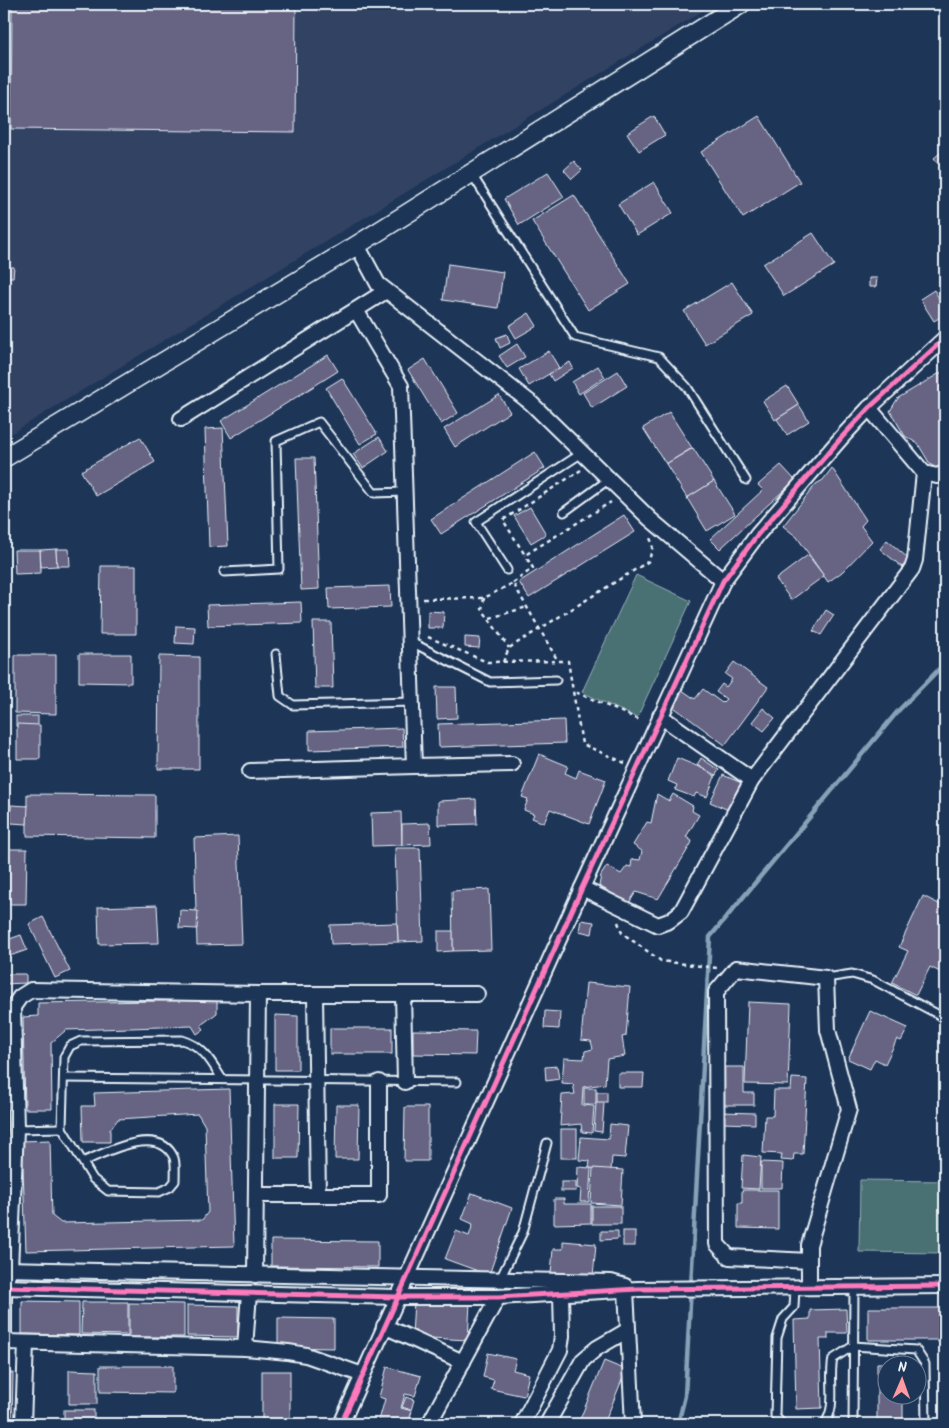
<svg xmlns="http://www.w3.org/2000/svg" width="949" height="1428" font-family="Kalam,sans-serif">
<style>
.built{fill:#334364}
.green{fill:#497073;stroke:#98b0b6}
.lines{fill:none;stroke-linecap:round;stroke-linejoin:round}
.stream{stroke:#86a2b7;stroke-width:4.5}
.building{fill:#666483;stroke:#e8f1f8}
.service-casing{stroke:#e8f1f8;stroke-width:11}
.minor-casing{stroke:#e8f1f8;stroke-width:18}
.tertiary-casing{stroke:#e8f1f8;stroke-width:21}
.path{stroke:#e8f1f8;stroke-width:2.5;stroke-dasharray:4 4;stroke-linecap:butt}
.service{stroke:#1d3557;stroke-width:7}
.minor{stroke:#1d3557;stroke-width:14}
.tertiary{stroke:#1d3557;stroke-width:18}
.cycleway-casing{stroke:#1d3557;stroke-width:8}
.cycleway{stroke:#fd7abc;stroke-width:5}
</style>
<rect width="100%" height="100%" fill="#1d3557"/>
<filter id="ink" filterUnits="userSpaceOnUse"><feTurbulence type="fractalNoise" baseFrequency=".02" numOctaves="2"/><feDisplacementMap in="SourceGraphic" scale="10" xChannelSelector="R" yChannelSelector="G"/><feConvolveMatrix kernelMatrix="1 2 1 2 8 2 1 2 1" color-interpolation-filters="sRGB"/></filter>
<g filter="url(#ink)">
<path class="built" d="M4,4H714L4,438Z"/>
<g class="green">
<path d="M636,575L691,601L637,718L582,692Z"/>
<path d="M860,1180L945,1181V1253L859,1252Z"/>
</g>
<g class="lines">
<path class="stream" d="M678,1424L685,1396L710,937L898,711L945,663"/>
</g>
<g class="building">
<path d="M12,4H296L295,132L11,129Z"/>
<path d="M4,7H9L8,37H4Z"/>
<path d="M654,116L665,135L639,151L627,133Z"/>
<path d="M759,116L800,182L743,218L701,152Z"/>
<path d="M945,149V171L934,158Z"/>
<path d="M574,161L582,170L572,179L564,170Z"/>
<path d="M548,172L564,197L519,225L504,199Z"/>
<path d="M654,182L673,213L637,235L618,204Z"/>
<path d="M574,195L630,284L588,310L532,221Z"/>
<path d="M813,233L834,265L784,296L763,264Z"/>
<path d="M448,264L503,272L498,308L443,300Z"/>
<path d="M4,267H14L13,277H4Z"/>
<path d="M869,278H877L876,287H869Z"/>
<path d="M732,282L753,315L705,344L684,311Z"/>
<path d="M934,290L945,308V314L934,321L920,299Z"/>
<path d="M529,313L537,326L516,338L509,326Z"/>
<path d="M507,334L510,343L500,348L496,338Z"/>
<path d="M517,344L525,357L507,368L499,356Z"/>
<path d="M549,351L559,368L529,386L519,369Z"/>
<path d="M328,355L338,371L231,438L221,421Z"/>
<path d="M425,359L458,413L441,424L408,370Z"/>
<path d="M570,362L573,368L553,381L549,374Z"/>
<path d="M598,366L605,377L579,394L572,382Z"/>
<path d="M945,370V462L936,468L930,464L918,444L905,436L890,411L898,398Z"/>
<path d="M618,371L627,386L592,408L583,393Z"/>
<path d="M342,378L377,434L360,444L326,388Z"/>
<path d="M787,386L799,405L775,420L763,401Z"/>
<path d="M499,395L510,412L455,447L444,429Z"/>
<path d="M799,405L809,421L787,435L777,419Z"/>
<path d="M669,412L692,448L666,464L643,428Z"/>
<path d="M223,428L228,546L209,547L205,429Z"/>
<path d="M140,437L155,462L96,496L81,471Z"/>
<path d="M379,437L388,451L363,468L353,454Z"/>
<path d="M693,448L714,481L687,498L666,464Z"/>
<path d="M535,452L545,468L441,534L431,519Z"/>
<path d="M296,458H314L319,589L301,590Z"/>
<path d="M781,465L795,480L720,549L710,539L763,490L758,485Z"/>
<path d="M832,468L866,520L861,526L872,541L842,572L828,582L797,537L783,526L816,484L823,480Z"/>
<path d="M714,481L735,514L707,531L687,498Z"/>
<path d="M530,507L546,534L531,543L514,516Z"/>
<path d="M624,515L635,532L529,598L519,582Z"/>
<path d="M887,540L909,559L902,567L880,549Z"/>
<path d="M56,549L57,566L41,567L40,550Z"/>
<path d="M56,549H69L70,566H57Z"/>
<path d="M14,550H40L41,573L15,574Z"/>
<path d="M808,555L824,576L791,600L776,579Z"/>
<path d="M101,566H136V634H100Z"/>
<path d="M390,586L391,607L329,609L328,588Z"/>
<path d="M301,602L302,623L208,626L207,605Z"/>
<path d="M826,610L834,615L821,635L813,631Z"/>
<path d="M428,611L444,612L443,628H428Z"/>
<path d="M313,622H331L333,688H315Z"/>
<path d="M176,626L195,627L194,644L175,643Z"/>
<path d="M465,637L480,638L479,648L465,647Z"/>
<path d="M79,654H131V683L79,682Z"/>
<path d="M15,655H56V714L15,713Z"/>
<path d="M159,656L199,657V769H158Z"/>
<path d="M734,662L768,687L725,745L671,705L682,690L695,699L703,689L722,703L726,699L716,692L722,684L726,687L732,679L725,674Z"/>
<path d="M436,687H456L457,718L437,719Z"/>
<path d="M763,708L775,718L764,731L752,722Z"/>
<rect x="16" y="716" width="22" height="10"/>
<path d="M564,720L565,743L439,747L438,724Z"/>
<path d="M17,724L40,725V759H17Z"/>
<path d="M402,728L403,747L309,750V731Z"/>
<path d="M539,754L568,766L565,773L576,778L579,770L606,780L589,824L550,809L544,823L532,818L534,814L524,810L528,799L522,797Z"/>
<path d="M677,758L716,774L707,797L696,793L694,797L675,790L677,785L668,781Z"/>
<path d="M701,758L719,770L715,776L697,765Z"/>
<path d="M723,775L744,784L731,811L710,802Z"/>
<path d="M27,794L155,795V838L27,836Z"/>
<path d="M657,794L669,801L673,794L693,806L692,811L699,815L686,837L692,841L691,844L658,899L636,892L629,903L599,886L601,875L607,866L621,874L627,866L631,867L632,859L640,860L642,851L633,845L647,822L651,823Z"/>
<path d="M476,799L477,824L438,825V801Z"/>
<path d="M11,805L28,806L27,824L11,823Z"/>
<path d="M401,812L402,845L372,846L371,813Z"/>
<path d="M430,823L431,844L402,845V824Z"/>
<path d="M238,836L242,944L197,945L194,838Z"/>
<path d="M395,848H420L423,941L398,942Z"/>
<path d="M4,849H27L26,904H4Z"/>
<path d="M489,889L491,950L453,951L452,891Z"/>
<path d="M923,896L945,907V961L940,972L930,967L916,995L892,983L908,951L899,947Z"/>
<path d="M157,905L159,943L99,944L98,907Z"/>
<path d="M180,910L198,911L197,929L179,928Z"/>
<path d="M43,917L70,971L55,978L29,924Z"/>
<path d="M581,920L594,922L592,934L579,931Z"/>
<path d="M397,923L398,942L331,944L330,925Z"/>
<path d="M438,931H453V951L438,952Z"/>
<path d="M21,935L27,950L4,958V941Z"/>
<path d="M4,974H26V983L4,984Z"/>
<path d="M586,983L630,987L626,1036L622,1037L625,1056L607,1059L605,1084L583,1087L582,1105L594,1106L592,1133L582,1132L581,1124L560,1126L562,1095L575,1094L573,1084L562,1083L564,1058L584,1059L585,1051L593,1049L591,1041L581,1040Z"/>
<path d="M217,1000V1013L201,1025L204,1029L197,1034L192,1026L66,1030L51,1043L52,1109H25L23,1017L38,1016V1003Z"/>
<path d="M748,1002L791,1004L788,1085L745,1084Z"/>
<path d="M545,1011L560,1012L559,1029L544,1028Z"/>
<path d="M870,1011L908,1028L901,1041L897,1039L885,1064L875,1059L870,1069L848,1059Z"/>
<path d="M275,1015L298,1016V1070H275Z"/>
<rect x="330" y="1028" width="62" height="26"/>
<path d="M413,1030L476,1031L475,1055L413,1054Z"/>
<path d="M557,1066L559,1079L546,1081L545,1067Z"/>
<path d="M722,1067H744V1093H754V1105H722Z"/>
<path d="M618,1073H644L643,1087H618Z"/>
<path d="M792,1078L807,1079L803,1154H794L793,1161L781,1160L782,1154L763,1153L765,1116H773L774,1090H791Z"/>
<rect x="584" y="1088" width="12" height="16"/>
<path d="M229,1089L234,1246L26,1251L22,1141L50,1140L52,1216L61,1223L202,1220L208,1212L205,1126L198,1114L118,1119L110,1130V1142H83L82,1106H95L94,1093Z"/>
<rect x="597" y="1092" width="10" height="10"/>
<path d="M596,1103H604L602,1132L594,1131Z"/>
<path d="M275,1104H299L298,1158H275Z"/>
<path d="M336,1105H359L358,1159H335Z"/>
<path d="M405,1107H428V1161H404Z"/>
<path d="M721,1112L755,1113V1124L721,1123Z"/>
<path d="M610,1124L628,1126L625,1158L612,1157L611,1170L589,1168L590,1161L579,1160L581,1137L609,1139Z"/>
<rect x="561" y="1129" width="16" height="29"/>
<path d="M743,1155L761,1157L759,1189L741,1188Z"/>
<path d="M761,1162L783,1163L782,1188H761Z"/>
<path d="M578,1167L591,1168L589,1202H580L581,1189L577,1188Z"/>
<path d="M593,1168L623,1170L621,1205L591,1203Z"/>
<rect x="561" y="1182" width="15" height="9"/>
<path d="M742,1190H778V1229L738,1228V1203H742Z"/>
<path d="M472,1193L512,1208L489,1275L445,1259L456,1231L469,1236L473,1224L462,1219Z"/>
<path d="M554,1199H564V1204H591V1223L554,1224Z"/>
<rect x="592" y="1206" width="29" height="18"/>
<path d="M601,1231H618V1239L601,1240Z"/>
<rect x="623" y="1231" width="12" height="15"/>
<path d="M271,1240L378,1241V1267L271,1266Z"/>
<path d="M563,1241L596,1244L593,1277L551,1274L553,1249H563Z"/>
<path d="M414,1300L470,1302L468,1340L412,1337Z"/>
<path d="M22,1301L79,1302V1335L22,1334Z"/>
<path d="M82,1302H128V1335L81,1334Z"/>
<path d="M129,1303L184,1304V1337H129Z"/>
<path d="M187,1305L238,1306V1337L187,1336Z"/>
<path d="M868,1308H945V1424L944,1347L936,1340H868Z"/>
<path d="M846,1309L847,1333H828V1339H820L822,1408L796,1409L794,1320L810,1319V1310Z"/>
<path d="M278,1318L334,1319V1348L278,1347Z"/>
<path d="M488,1353L516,1359L513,1370L529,1374L524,1396L491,1389L494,1380L483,1377Z"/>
<path d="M604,1361L626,1370L604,1424H578Z"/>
<path d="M877,1363H903V1366H886V1396H903V1424H877Z"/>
<path d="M100,1366H173V1393L100,1392Z"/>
<path d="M387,1367L421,1376L415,1396L405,1394L401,1408L412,1411L408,1424H378L385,1399L379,1397Z"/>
<path d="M69,1370L97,1371V1404H69Z"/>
<rect x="262" y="1371" width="28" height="53"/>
<path d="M4,1373H13L12,1424H4Z"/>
<path d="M406,1397L414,1400L411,1410L402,1407Z"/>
<rect x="64" y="1410" width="30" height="14"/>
<rect x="127" y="1419" width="39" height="5"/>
</g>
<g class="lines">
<defs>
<g id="service">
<path d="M471,173L575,337L659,357L687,387L746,480"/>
<path d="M564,512L608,480"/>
<path d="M507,570L476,522L582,453"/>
<path d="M224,572L279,569L276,441L319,422L374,493L405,492"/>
<path d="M411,642L490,682L556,680"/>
<path d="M276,654L280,696L293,705L413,702"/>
<path d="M826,978L852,974L873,980L945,1018"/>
<path d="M64,1078L457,1082"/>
<path d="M16,1129L62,1128"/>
<path d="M83,1162C105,1152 160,1124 174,1158C176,1164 175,1174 175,1181L170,1187L159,1192L108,1191L93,1179L62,1128L64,1057L70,1046L81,1041L182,1040C203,1046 211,1061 222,1079"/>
<path d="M500,1279L523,1232L547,1143"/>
<path d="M782,1424L775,1416L777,1338L783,1319L794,1307L795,1288"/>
<path d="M824,1424C838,1408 828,1378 833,1359L853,1346L916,1350L925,1364L926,1424"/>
<path d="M853,1424L854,1287"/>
</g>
<g id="minor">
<path d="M357,245L378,284L531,403L650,519L723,581"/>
<path d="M869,408L924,473L937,476L945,473"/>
<path d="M181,419L386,291"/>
<path d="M660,716L752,780"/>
<path d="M414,766L512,764"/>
<path d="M250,771L414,766L401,386L356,310"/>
<path d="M582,888L658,925L669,921L681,912L752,780L912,569L915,560L924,473"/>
<path d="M258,994H403L405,1082"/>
<path d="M403,994H477"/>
<path d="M315,996L318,1195"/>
<path d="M256,1195H379V1082"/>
<path d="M809,1261L729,1257L717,1244L716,992L736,968L826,978L828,1030L849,1109L809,1245V1287"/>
<path d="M4,1269L611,1282L625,1286"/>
<path d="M4,1287L397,1297H498L638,1289L945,1286"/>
<path d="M626,1290L633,1424"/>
<path d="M384,1326L463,1362"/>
<path d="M4,1342V1287L10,1269L16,1129L13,1007L20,997L31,990L258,994L255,1275"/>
<path d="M4,1342L245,1348L288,1352L306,1355L363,1375"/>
<path d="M245,1348L249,1293"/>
<path d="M23,1424L26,1343"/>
<path d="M341,1424L582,888L723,581L758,534L842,437L869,408L945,338"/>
<path d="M429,1424L498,1297"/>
<path d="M522,1424L560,1350L562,1336L561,1294"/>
<path d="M547,1424L583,1360L597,1348L628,1330"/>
</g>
<path id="tertiary" d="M4,458L357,245L741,4"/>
</defs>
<use href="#service" class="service-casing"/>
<use href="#minor" class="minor-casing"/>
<use href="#tertiary" class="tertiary-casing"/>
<g class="path">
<path d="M581,470L503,520L525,555L611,502"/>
<path d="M513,583L533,568L525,555"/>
<path d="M484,598L482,609L509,648"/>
<path d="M423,599L484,598L513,583L558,661"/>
<path d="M490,618L527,607"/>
<path d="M428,637L487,662L568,661L573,691"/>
<path d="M503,662L509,648L649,561L653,545L650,538"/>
<path d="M625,763L582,744L573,691L642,721"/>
<path d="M618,922L622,933L661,961L717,968"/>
</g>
<use href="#service" class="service"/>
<use href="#minor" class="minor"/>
<use href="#tertiary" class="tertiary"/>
<defs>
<g id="cycleway">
<path d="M4,1287L397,1297H498L638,1289L945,1286"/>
<path d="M341,1424L582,888L723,581L758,534L842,437L869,408L945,338"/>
</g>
</defs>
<use href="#cycleway" class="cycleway-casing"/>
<use href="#cycleway" class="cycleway"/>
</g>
</g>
<rect width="949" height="1428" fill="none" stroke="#1d3557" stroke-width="20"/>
<rect x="10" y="10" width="929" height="1408" fill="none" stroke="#e8f1f8" stroke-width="2" filter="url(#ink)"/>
<g transform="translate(902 1380) rotate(2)"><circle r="24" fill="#1d3557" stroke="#6e8097"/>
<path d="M0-4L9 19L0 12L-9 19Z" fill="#ff9aa2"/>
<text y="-8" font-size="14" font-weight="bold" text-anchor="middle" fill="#e8f1f8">N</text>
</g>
</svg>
